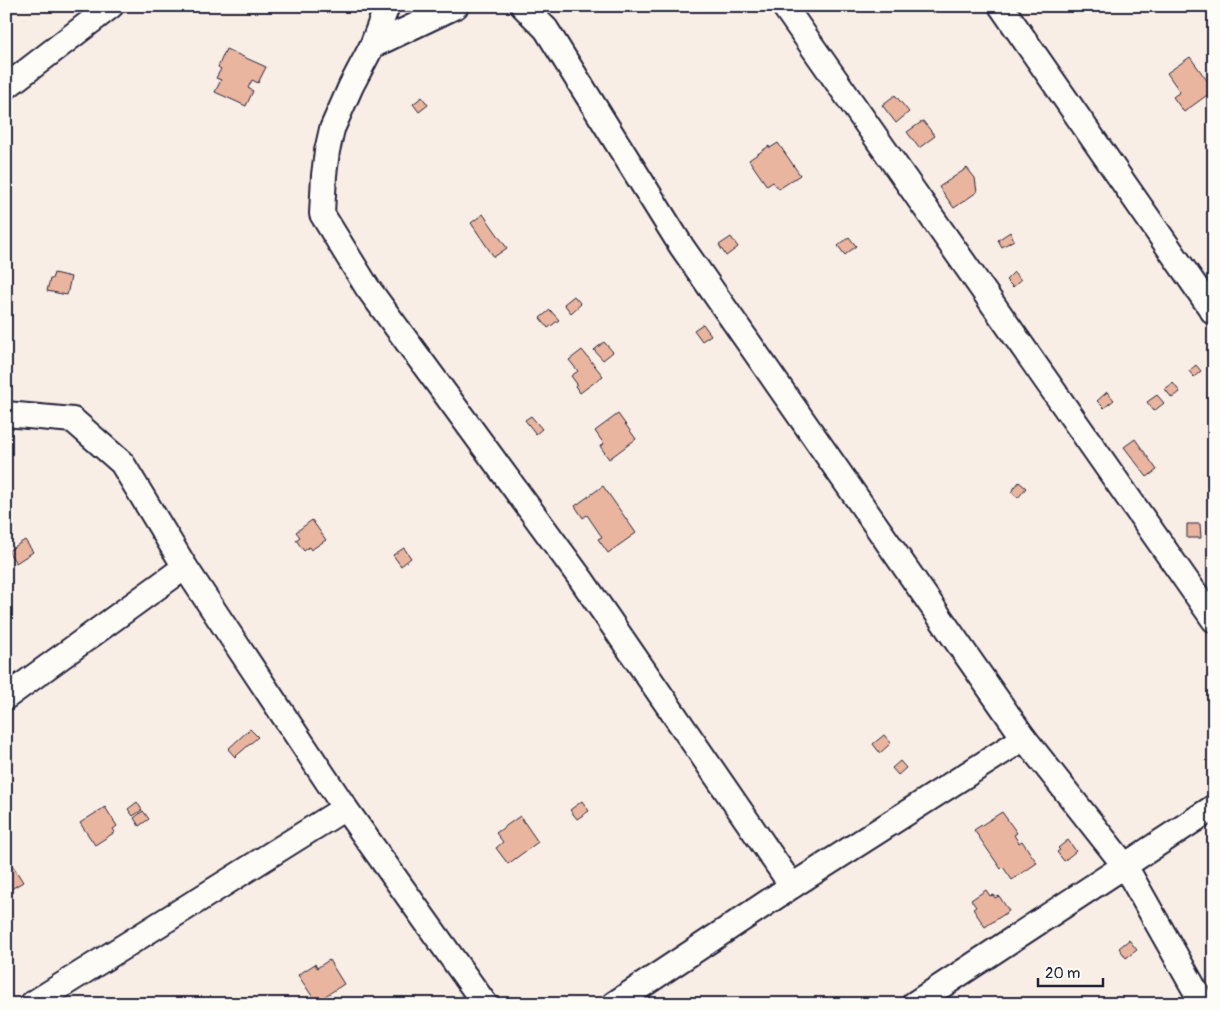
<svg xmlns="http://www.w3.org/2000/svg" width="1220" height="1010" font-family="Pangolin,sans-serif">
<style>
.building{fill:#eab59e;stroke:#22223b}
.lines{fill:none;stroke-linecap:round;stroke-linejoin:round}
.street-casing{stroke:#22223b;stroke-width:28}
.street{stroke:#fdfcf7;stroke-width:24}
</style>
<rect width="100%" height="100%" fill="#f9eee5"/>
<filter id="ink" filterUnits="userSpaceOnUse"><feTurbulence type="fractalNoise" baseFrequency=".02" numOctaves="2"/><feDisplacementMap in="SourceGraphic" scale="10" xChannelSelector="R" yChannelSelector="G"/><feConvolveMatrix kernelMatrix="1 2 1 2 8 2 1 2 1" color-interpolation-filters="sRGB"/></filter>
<g filter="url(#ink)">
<g class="building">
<path d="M226,49L266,67L258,83L252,80L248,88L253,91L246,106L215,92L221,80L216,78L221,69L218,67Z"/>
<path d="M1190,57L1214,90L1184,112L1173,97L1180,92L1167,73Z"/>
<path d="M895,95L909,112L896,123L882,105Z"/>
<path d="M422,97L428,105L419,112L413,104Z"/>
<path d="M923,121L935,136L919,148L907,132Z"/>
<path d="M778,143L800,175L779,189L773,182L767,186L749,160L769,146L770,148Z"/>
<path d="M967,168L975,178L977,192L954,208L939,187Z"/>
<path d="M483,214L507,248L494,257L471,223Z"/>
<path d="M1010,232L1014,240L1002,247L998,240Z"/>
<path d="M731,237L738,247L726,256L719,245Z"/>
<path d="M849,237L856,246L845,255L838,246Z"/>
<path d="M1014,272L1021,280L1013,287L1006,280Z"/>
<path d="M54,273L71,277L67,295L47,291L50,279H52Z"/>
<path d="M574,296L581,304L571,313L564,304Z"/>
<path d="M550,310L559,320L548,328L540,318Z"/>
<path d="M703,324L711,335L702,341L694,330Z"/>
<path d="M604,342L613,352L603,360L594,350Z"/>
<path d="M582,350L603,376L580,393L575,386L577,384L571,376L578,371L569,360Z"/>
<path d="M1196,365L1201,371L1194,377L1189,371Z"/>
<path d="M1173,383L1180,392L1172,398L1165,389Z"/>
<path d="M1107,392L1114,400L1104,408L1097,401Z"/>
<path d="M1157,395L1164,403L1154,411L1147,402Z"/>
<path d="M618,414L636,439L609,459L600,446L604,444L595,431Z"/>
<path d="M531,416L542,429L536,434L525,420Z"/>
<path d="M1135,439L1157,470L1147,477L1124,447Z"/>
<path d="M1019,482L1026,488L1018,498L1011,492Z"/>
<path d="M603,486L636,533L608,553L598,539L602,537L587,515L583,518L575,506Z"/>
<path d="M312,520L326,540L311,550L309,547L304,551L296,540L300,537L296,532Z"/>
<path d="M1187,524H1200L1201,538H1187Z"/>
<path d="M25,540L33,552L16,563L8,551Z"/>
<path d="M404,548L411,558L401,566L393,555Z"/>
<path d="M250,729L258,737L235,757L228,749Z"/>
<path d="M884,735L891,743L880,753L873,744Z"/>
<path d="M900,761L906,768L898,775L892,768Z"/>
<path d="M582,801L589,811L577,819L570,810Z"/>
<path d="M137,802L142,810L133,816L128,809Z"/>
<path d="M105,807L117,826L113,829L115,832L95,845L80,823Z"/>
<path d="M143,811L149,819L139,826L134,818Z"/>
<path d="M1002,812L1017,833L1014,835L1019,843L1022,841L1037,863L1012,880L1003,867L1001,869L974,830Z"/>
<path d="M520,816L538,842L508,864L496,848L503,842L496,833Z"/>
<path d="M1068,840L1076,851L1064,861L1057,852L1060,850L1058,848Z"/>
<path d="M13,866L23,882L6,892V870Z"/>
<path d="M986,890L990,896L993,895L995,898L999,896L1009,911L985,927L973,909L976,907L971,900Z"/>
<path d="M1129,940L1137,950L1126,958L1119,948Z"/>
<path d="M329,960L344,984L316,1002L298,975L315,964L317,968Z"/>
</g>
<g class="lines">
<defs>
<g id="street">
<path d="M456,6L372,46L351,86L332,129L327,151L324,175L322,214L367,287L581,579L792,886"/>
<path d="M523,6L546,29L682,247L1024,738L1125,866L1203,1004"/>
<path d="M784,6L1214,620"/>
<path d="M1001,6L1214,313"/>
<path d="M372,46L387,6"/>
<path d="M6,87L111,6"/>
<path d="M6,414L73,420L122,463L185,567L345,808L485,1004"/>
<path d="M6,697L185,567"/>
<path d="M32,1004L345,808"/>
<path d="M614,1004L792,886L1024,738"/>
<path d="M914,1004L1214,807"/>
</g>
</defs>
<use href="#street" class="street-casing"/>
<use href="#street" class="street"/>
</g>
</g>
<rect width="1220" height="1010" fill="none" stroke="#fdfcf7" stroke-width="25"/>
<rect x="12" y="12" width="1195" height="985" fill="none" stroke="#22223b" stroke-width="2" filter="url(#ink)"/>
<path d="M1038 978v8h65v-8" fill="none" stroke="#22223b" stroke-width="2.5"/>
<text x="1045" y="978" font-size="15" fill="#22223b" stroke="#fdfcf7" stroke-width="4" paint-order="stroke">20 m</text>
</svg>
